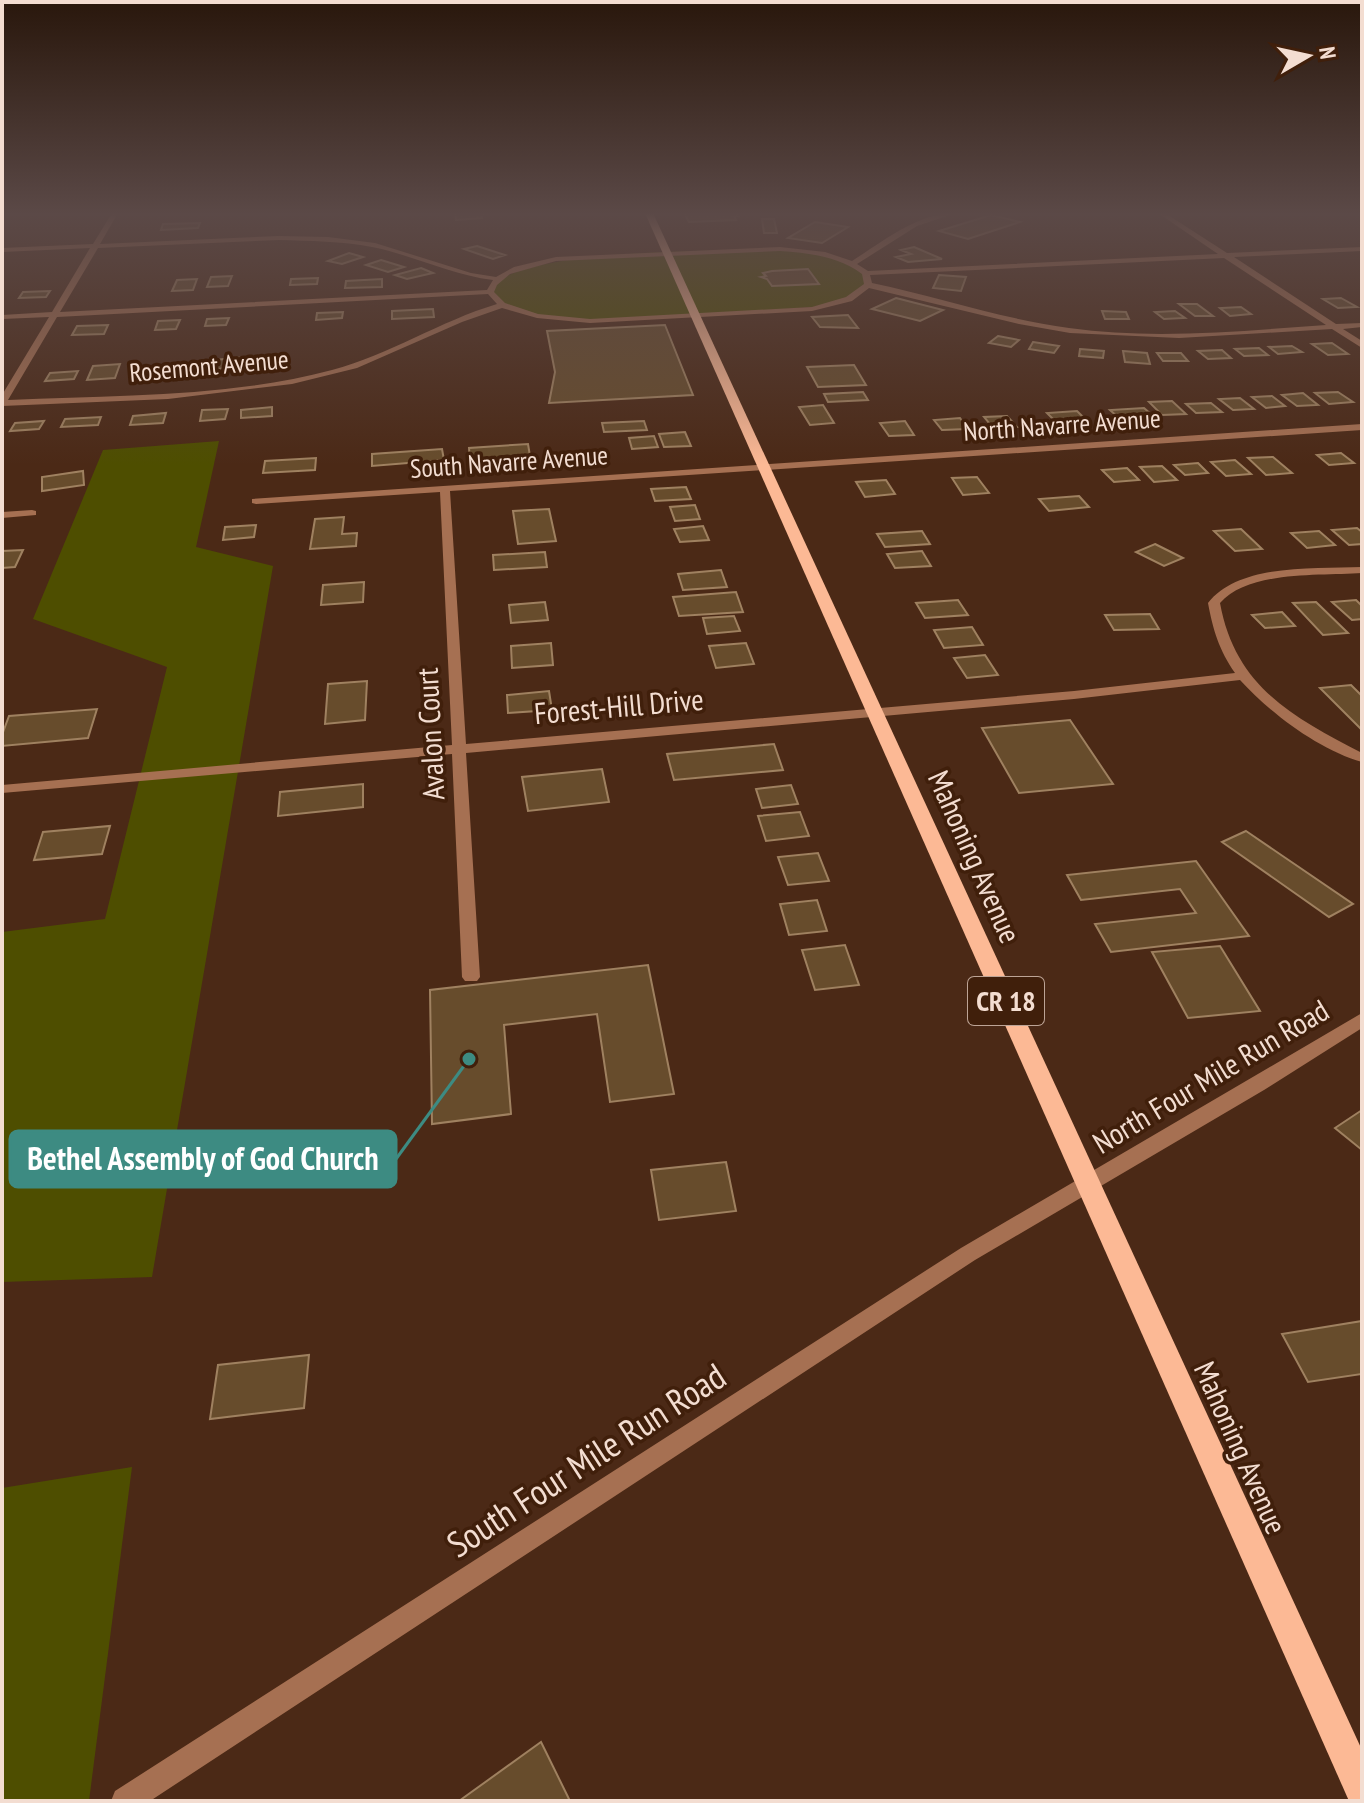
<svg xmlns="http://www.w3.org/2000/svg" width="1364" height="1803" font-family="'PT Sans Narrow',sans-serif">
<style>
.green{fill:#4e4e00}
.building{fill:#674c2c;stroke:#9f8160;stroke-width:2}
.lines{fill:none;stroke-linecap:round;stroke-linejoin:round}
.minor{fill:#a67052;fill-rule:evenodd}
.tertiary{fill:#a67052;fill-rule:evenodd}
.primary{fill:#fcb995;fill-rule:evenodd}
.labels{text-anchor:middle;stroke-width:7;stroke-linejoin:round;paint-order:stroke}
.far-street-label{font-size:26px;fill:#f3ddd1;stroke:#401f0b}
.shield{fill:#401f0b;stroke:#bda496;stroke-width:2}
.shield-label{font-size:28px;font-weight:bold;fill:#f3ddd1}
.street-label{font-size:30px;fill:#f3ddd1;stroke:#401f0b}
.near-street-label{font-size:36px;fill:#f3ddd1;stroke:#401f0b}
.leader{fill:none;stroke:#3d8b82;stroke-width:3}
.callout-dot{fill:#3d8b82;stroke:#401f0b;stroke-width:3}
.callout{fill:#3d8b82;stroke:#3d8b82;stroke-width:3}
.callout-label{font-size:32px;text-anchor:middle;font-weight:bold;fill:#fff}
</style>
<rect width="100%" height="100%" fill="#4b2916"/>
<g class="green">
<path d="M756,249C795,252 837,250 868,278L860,292L827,306L609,321L551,319L502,305L490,288C523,249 700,252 756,249Z"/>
<path d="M219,441L196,547L273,566L152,1277L2,1282V932L105,919L167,667L33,619L103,450Z"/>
<path d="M132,1467L89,1801H2V1488Z"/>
</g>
<g class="building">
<path d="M455,213H501L481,214L482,218L456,220Z"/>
<path d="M684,213H736L738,216H734L736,220L689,222Z"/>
<path d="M991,215L1020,222L968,239L939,231Z"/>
<path d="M762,219H774L777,233H764Z"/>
<path d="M815,222L848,227L822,243L788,238Z"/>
<path d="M200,223L198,228L161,230L163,224Z"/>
<path d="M477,246L505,255L493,259L464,249Z"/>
<path d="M914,247L942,259L908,262L896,257L911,254L901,250Z"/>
<path d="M349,253L363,257L342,264L328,261Z"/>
<path d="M381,260L404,267L388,272L366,265Z"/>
<path d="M421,268L433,273L407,279L395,275Z"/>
<path d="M808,269L819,284L772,286L767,279L761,277L766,276L763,273L772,271Z"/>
<path d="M939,275L966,277L961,291L933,288Z"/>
<path d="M232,276L228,286L207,287L211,277Z"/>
<path d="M318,278L317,284L290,285L291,279Z"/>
<path d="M197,279L193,290L172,291L177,280Z"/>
<path d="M382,279V287L345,288L346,281Z"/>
<path d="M50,291L46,297L19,298L23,292Z"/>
<path d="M896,298L943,310L920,321L872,309Z"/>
<path d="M1341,298L1357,307L1338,308L1323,299Z"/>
<path d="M1179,304H1197L1213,316H1195Z"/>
<path d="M1241,307L1251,314L1230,316L1220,308Z"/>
<path d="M433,309L434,317L392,319V311Z"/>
<path d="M1102,311L1126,312L1129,319H1105Z"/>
<path d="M1175,311L1185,318L1164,319L1155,312Z"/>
<path d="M343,312L342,318L316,320L317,313Z"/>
<path d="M848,315L858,328L820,327L812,317Z"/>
<path d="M229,318L226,325L205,326L207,319Z"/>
<path d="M180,320L176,329L155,330L158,321Z"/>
<path d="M108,325L104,334L72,335L77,326Z"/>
<path d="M665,325L693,395L549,403L555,372L547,331Z"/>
<path d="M998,336L1019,340L1011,347L989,343Z"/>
<path d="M1033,342L1059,346L1054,353L1029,349Z"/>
<path d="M1332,343L1348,354L1328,355L1312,344Z"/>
<path d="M1292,346L1302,352L1278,354L1269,347Z"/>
<path d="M1259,348L1268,355L1244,356L1235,349Z"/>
<path d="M1080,349L1104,351L1103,358L1079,356Z"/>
<path d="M1222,350L1231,358L1208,359L1198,351Z"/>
<path d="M1123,351L1147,353L1150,364L1125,362Z"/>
<path d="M1157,353H1181L1188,361H1163Z"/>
<path d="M255,356L256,365L216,369L215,360Z"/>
<path d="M201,363L199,371L171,372L174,365Z"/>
<path d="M120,364L115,378L87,380L93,366Z"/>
<path d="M854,365L866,385L818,387L807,367Z"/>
<path d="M162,367L159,374L135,376L137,369Z"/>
<path d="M78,371L74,379L45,381L50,373Z"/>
<path d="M863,392L868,400L828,402L824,394Z"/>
<path d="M1338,392L1353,402L1329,404L1315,393Z"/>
<path d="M1303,393L1318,405L1297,406L1282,395Z"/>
<path d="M1272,396L1285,406L1266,408L1252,397Z"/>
<path d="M1240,398L1254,409L1233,410L1219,399Z"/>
<path d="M1172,401L1186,414L1162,415L1149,402Z"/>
<path d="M1211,403L1222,412L1196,413L1186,404Z"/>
<path d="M823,405L834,423L810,425L799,407Z"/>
<path d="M272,407V416L241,418V410Z"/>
<path d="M1144,408L1153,416L1119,418L1110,410Z"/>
<path d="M228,409L225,419L200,421L202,410Z"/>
<path d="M1077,411L1086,420L1056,422L1047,413Z"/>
<path d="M166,413L163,423L130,425L133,416Z"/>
<path d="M1007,416L1017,427L994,429L984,417Z"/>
<path d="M101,417L98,425L61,427L65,419Z"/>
<path d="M960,418L968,429L942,430L934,420Z"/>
<path d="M44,421L39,429L10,431L15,423Z"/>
<path d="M644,421L647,430L604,432L602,423Z"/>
<path d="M905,421L914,435L889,436L880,423Z"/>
<path d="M685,432L691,446L664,447L659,434Z"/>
<path d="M654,436L658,447L632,449L629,438Z"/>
<path d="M528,444L530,456L470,460L469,448Z"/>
<path d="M442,449L444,460L372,466V454Z"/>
<path d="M1341,453L1354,463L1329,465L1317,455Z"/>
<path d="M1273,457L1292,473L1266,475L1248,458Z"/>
<path d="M316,458L315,470L263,473L265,461Z"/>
<path d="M1235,460L1251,474L1226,476L1211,462Z"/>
<path d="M1198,463L1208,473L1185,475L1174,465Z"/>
<path d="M1162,466L1177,480L1154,482L1140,467Z"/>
<path d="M1127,468L1139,480L1114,482L1102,470Z"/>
<path d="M83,471L84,485L42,491V477Z"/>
<path d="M977,477L989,493L963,495L952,478Z"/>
<path d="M886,480L895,494L865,497L856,482Z"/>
<path d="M686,487L691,499L655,501L651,489Z"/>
<path d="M1079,496L1089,507L1049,511L1039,499Z"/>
<path d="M695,505L700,519L675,521L670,507Z"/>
<path d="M549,509L556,541L518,544L513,511Z"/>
<path d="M344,517L342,534L357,533L356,546L310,549L315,519Z"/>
<path d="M256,525L254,537L223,540L225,527Z"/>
<path d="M703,526L709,540L680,542L674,529Z"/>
<path d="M1357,528L1362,532V544L1349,545L1332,530Z"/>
<path d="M1241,529L1262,549L1235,551L1214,531Z"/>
<path d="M922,531L930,544L885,547L877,534Z"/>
<path d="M1319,531L1335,545L1307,548L1291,533Z"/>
<path d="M1155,544L1183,558L1164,566L1136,552Z"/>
<path d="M23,550L15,567L2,568V551Z"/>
<path d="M922,551L931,566L895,568L887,554Z"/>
<path d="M545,552L547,567L494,570L493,555Z"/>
<path d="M721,570L727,587L683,590L678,574Z"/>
<path d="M364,582L363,602L321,605L323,585Z"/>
<path d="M736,592L743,612L679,616L673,597Z"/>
<path d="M958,600L968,615L925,618L916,603Z"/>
<path d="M1356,600L1362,606V619L1352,620L1332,602Z"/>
<path d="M545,602L548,620L511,623L509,605Z"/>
<path d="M1316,602L1348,633L1323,635L1293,603Z"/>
<path d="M1282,612L1295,626L1265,628L1252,615Z"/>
<path d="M1150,614L1159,629L1114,630L1105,615Z"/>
<path d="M734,616L740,631L707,634L703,618Z"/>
<path d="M972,627L983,645L944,648L934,630Z"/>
<path d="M551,643L553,665L512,668L511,646Z"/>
<path d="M746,643L754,664L716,668L709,646Z"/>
<path d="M985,655L998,675L967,678L954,658Z"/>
<path d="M367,681L365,720L325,724L328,684Z"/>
<path d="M1351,685L1362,696V730L1320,688Z"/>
<path d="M549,691L552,710L508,713L507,695Z"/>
<path d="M97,709L88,738L2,746V735L9,716Z"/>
<path d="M1070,720L1113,784L1019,793L982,728Z"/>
<path d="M774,744L783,770L674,780L667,754Z"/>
<path d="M602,769L609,802L528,811L522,777Z"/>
<path d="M363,784V807L278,816L280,792Z"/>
<path d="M791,785L798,804L762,808L756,789Z"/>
<path d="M800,812L809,836L766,841L758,816Z"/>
<path d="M110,826L102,854L34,860L43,832Z"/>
<path d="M1246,831L1353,904L1329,917L1222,842Z"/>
<path d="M818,853L829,881L788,885L778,857Z"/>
<path d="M1196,861L1249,936L1111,952L1095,924L1196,913L1180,889L1081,900L1067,875Z"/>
<path d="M817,900L827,931L789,935L780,904Z"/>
<path d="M845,945L859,985L815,990L802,950Z"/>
<path d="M1220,946L1260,1011L1188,1018L1152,952Z"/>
<path d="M648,965L674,1094L610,1102L597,1014L504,1025L511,1114L432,1124L430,990Z"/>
<path d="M1362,1110V1150L1335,1128Z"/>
<path d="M726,1162L736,1211L659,1220L651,1170Z"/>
<path d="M1362,1321V1374L1308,1382L1282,1334Z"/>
<path d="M309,1355L304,1408L210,1419L218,1365Z"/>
<path d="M541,1742L570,1801H459Z"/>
</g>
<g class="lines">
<g class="minor">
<path d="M112,213H118L100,244L279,236L328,237L375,243L471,273L496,277L514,267L556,257L780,247L825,252L852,261C882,242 919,212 956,213L917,226L857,264L868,271L1218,254L1158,213H1165L1227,253L1362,247V251L1234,257L1336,324L1362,323V327L1343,329L1362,341V348L1332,329L1179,338L1070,333L1019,324L869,288L852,301L812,311L590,323L537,318L502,308L462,322L357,368L292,384L168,399L2,406V395L49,317L2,319V315L52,312L90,248L2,252V248L93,244ZM279,240C310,241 342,241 372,247C413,255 451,275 493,280L487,290L60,312L98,248ZM780,251C809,253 838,256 862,274L864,284L846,297L812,307L590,319L538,314L505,303L494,292L497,285L510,274L556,261ZM1224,258L1326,325C1240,331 1154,340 1069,328C1002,319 938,297 872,283L870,275ZM488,294L497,304C440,321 389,355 332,370C227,398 116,395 8,400L57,317Z"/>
<path d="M1362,424V430L450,491L466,744L1074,691L1235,673C1219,650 1213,630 1208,603C1239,563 1315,569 1362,567V573C1321,576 1249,570 1220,603C1235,686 1292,717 1362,753V762C1319,750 1270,713 1240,680L1074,699L466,753L480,977L477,981H465L462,977L452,754L2,793V785L452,745L440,492L256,504L252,503V499Z"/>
<path d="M32,510L36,511V515L2,518V512Z"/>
</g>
<path class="tertiary" d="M1362,1013V1028L1264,1090L975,1260L150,1801H111L115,1791L961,1248Z"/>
<path class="primary" d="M645,213H653L1362,1750V1801H1349Z"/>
</g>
<linearGradient id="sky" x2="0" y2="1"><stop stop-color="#29170c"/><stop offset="0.46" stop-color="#5b4947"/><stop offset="1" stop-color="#5b4947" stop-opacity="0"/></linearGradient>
<rect width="1364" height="465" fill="url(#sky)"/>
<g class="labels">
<g class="far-street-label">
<text transform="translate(209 366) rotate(-5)" y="9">Rosemont Avenue</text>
<text transform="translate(1062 425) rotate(-4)" y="9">North Navarre Avenue</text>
<text transform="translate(509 462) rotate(-4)" y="9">South Navarre Avenue</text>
</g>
<rect class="shield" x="968" y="977" width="76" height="48" rx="6"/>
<g class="shield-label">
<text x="1006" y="1011">CR 18</text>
</g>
<g class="street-label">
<text transform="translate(619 707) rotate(-5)" y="10">Forest-Hill Drive</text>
<text transform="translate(431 734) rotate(-93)" y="10">Avalon Court</text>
<text transform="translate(974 857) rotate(66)" y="10">Mahoning Avenue</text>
<text transform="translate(1211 1077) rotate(-31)" y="10">North Four Mile Run Road</text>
<text transform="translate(1240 1448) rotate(66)" y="10">Mahoning Avenue</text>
</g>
<g class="near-street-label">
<text transform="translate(586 1460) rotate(-33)" y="13">South Four Mile Run Road</text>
</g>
</g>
<path class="leader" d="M469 1059L396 1159"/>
<circle class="callout-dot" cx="469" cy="1059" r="8"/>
<rect class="callout" x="10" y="1131" width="386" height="56" rx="8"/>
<g class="callout-label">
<text x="203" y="1170">Bethel Assembly of God Church</text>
</g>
<rect width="1364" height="1803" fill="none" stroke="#f3ddd1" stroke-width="8"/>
<g transform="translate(1308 56) rotate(81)" stroke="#401f0b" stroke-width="6" paint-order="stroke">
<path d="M0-6L14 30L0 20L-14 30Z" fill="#f3ddd1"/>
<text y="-12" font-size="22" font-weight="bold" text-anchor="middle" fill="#f3ddd1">N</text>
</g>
</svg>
